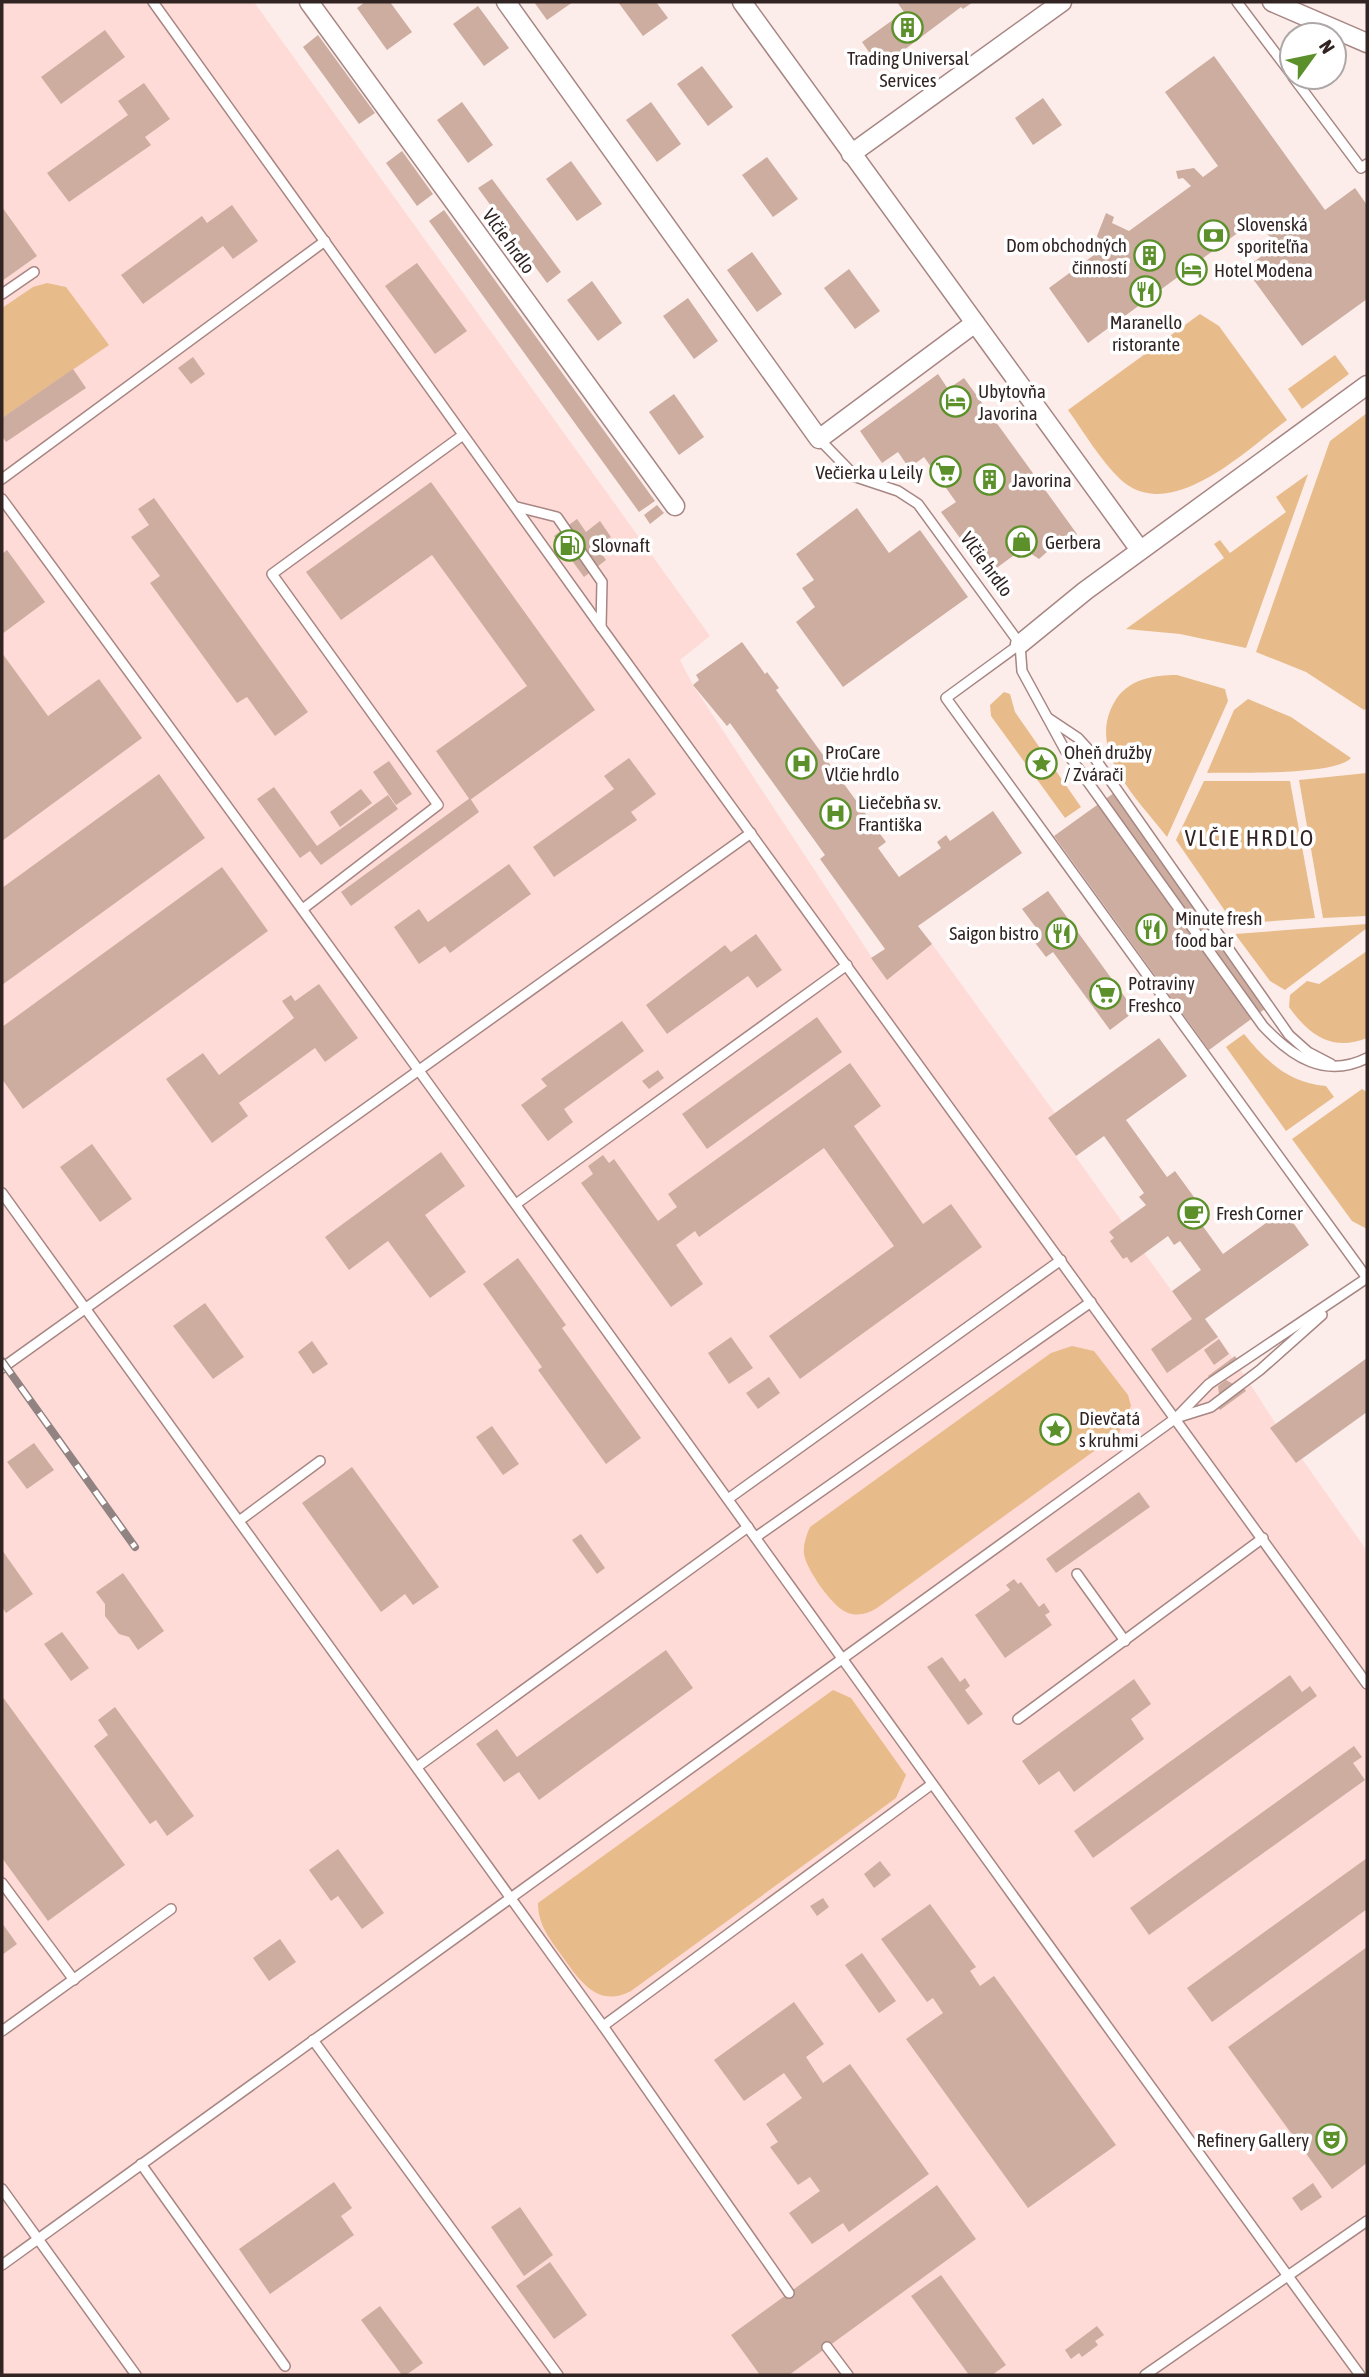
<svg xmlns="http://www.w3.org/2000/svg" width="1369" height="2377" font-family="'Asap Condensed',sans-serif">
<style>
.built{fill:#ffdbd7}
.green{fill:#e8bb8a}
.building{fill:#ccad9f}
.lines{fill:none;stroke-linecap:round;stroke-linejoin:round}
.lane-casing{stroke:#a78683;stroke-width:12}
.street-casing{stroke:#a78683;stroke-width:21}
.lane{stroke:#fff;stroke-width:9}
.street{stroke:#fff;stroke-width:18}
.rail-casing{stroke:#918381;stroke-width:8}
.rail{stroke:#fff;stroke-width:5;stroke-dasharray:16;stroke-linecap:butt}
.labels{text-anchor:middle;stroke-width:7;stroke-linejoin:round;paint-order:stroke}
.poi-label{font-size:19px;fill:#312423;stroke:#fff;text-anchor:start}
.street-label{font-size:19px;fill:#312423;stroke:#fff}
.quarter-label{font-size:23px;letter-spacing:2px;fill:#312423;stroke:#fff}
</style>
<rect width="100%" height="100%" fill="#fcedeb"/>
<path class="built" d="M2,2H254L710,636L680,660L693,685L886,979L932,944L1055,1113L1048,1118L1196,1325L1205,1319L1235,1361L1276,1424L1271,1429L1296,1463L1302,1459L1365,1548L1367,1547V2375H2Z"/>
<g class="green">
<path d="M47,283L66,287L109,345L2,418V308L33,287Z"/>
<path d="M1200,314L1219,326L1287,420C1246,450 1170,526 1120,479C1100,460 1084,432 1068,410Z"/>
<path d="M1335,355L1349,374L1302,409L1288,389Z"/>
<path d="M1367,413V708L1364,710L1306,672L1256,652L1330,441Z"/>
<path d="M1308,474L1246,648L1180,634L1126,629L1224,558L1214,544L1220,540L1230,553L1286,512L1276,497Z"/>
<path d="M1177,675L1225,689L1228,701L1167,837C1138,799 1085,751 1115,701C1128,679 1154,675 1177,675Z"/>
<path d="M1004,692L1010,694L1015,712L1081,807L1065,818L991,716L990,705Z"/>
<path d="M1248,699L1291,717L1351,758C1334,776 1235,772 1207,773L1234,710Z"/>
<path d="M1367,773V916L1323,918L1299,780Z"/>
<path d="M1204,781H1290L1315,918L1234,924L1176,840Z"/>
<path d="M1367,924V928L1285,990L1270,981L1235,934Z"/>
<path d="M1367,951V1038C1332,1052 1309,1035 1289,1007L1290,995L1307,981L1319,984Z"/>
<path d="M1244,1034C1266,1061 1289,1083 1326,1086L1334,1097L1286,1131L1226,1047Z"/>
<path d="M1362,1089L1367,1092V1229L1352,1221L1292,1139Z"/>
<path d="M1072,1346L1094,1351L1128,1395L1131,1406L1119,1433L877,1608C867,1614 857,1617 846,1612C832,1606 806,1569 804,1554C803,1545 806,1536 810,1527L1051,1353Z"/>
<path d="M833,1690L851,1698L906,1775L896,1798L631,1991C598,2009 579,1980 562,1956C550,1939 538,1925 538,1903Z"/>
</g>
<g class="building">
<path d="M365,2H390L412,32L387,50L357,8Z"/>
<path d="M534,2H573L547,20Z"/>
<path d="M618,2H656L668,18L643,36Z"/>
<path d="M897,2L917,3L973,2L963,9L961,7L880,68L862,42L904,12Z"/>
<path d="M478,6L509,48L484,66L453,24Z"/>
<path d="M105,30L125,57L61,104L41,77Z"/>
<path d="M318,35L375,113L359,124L303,47Z"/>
<path d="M1214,56L1325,210L1355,188L1367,205V299L1302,346L1245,268L1276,246L1257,219L1199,261L1206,270L1190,283L1182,274L1088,343L1049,288L1105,247L1097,236L1106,213L1114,217L1112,223L1129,231L1191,186L1183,178L1178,179L1176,171L1194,168L1203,177L1218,166L1165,92Z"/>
<path d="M702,66L733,107L708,126L677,84Z"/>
<path d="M144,83L170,119L145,137L151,145L69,202L47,173L128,115L118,101Z"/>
<path d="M1043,98L1062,125L1033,145L1015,118Z"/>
<path d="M462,102L493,145L468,163L437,120Z"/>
<path d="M651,102L681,144L657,162L626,120Z"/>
<path d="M402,151L433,194L417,206L386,163Z"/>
<path d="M767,157L798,199L773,217L742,175Z"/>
<path d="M571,161L602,204L577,221L546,179Z"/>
<path d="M492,179L561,272L547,283L478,188Z"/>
<path d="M232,205L258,241L233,259L223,246L143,304L121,275L202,216L207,223Z"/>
<path d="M2,207L37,256L2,281Z"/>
<path d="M444,210L655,501L639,512L429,221Z"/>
<path d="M752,252L782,294L757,312L727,270Z"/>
<path d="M417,263L467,331L435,354L385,286Z"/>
<path d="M849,269L880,311L855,329L824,288Z"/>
<path d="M592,281L622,323L598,341L567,300Z"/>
<path d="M688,298L718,341L694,359L663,316Z"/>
<path d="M193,357L205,374L191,384L178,368Z"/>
<path d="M73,369L86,388L6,442L2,436V418Z"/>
<path d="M938,374L948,389L964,378L1077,534L1059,547L1056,544L1039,559L1030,553L1032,542L987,575L941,512L956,502L924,457L909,468L898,452L882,463L860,431Z"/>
<path d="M674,394L704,437L679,455L649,412Z"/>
<path d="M431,482L595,710L470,800L436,751L527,686L432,555L341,620L306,572Z"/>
<path d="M154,498L308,712L275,736L247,697L237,703L150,583L160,576L131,537L149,525L138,509Z"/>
<path d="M657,505L664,513L650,524L644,515Z"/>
<path d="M857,508L889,553L920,530L968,597L843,687L796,622L815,607L802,588L814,580L796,554Z"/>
<path d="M577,519L586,532L600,521L611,537L597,547L606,560L584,577L554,536Z"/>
<path d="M7,550L45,602L2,634V554Z"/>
<path d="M742,642L765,674L767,672L779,688L776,690L886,842L878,848L899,877L941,848L937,842L946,835L950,841L993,811L1022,853L918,926L932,944L887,980L871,958L885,949L820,859L825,855L730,723L727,726L693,685L699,680L696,675Z"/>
<path d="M2,653L48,716L99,679L142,738L2,841Z"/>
<path d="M629,758L656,794L631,812L637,820L554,877L533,847L614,789L604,776Z"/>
<path d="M389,761L412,794L396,805L373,772Z"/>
<path d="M159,774L205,838L2,985V888Z"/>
<path d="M274,787L317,846L388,795L398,809L321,865L310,851L300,858L257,799Z"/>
<path d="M361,789L372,803L340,827L330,812Z"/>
<path d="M1118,790L1273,1003L1209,1050L1054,836Z"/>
<path d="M470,798L479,812L351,906L341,892Z"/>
<path d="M509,864L531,894L450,953L445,946L419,964L394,927L419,909L428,922Z"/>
<path d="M222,867L268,931L23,1109L2,1079V1027Z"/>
<path d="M1048,891L1135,1011L1110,1030L1053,952L1046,957L1029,935L1037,929L1022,909Z"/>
<path d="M756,934L782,970L757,988L748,976L667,1034L646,1005L725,945L731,952Z"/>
<path d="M319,984L358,1038L325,1062L315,1048L239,1103L248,1116L212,1143L166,1079L203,1053L219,1075L294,1018L282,1001L291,995L295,1001Z"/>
<path d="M817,1017L842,1052L707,1149L682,1114Z"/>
<path d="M622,1021L644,1051L564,1109L573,1122L548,1141L521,1105L547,1086L541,1079Z"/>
<path d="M1159,1038L1187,1076L1126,1120L1167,1177L1175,1171L1210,1219L1202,1225L1223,1254L1284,1210L1309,1245L1205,1319L1218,1337L1167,1373L1151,1349L1192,1319L1172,1291L1201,1270L1180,1241L1174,1245L1168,1236L1131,1263L1127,1257L1123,1259L1110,1241L1114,1238L1109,1232L1146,1205L1139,1197L1144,1193L1104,1136L1076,1156L1048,1118Z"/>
<path d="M850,1063L881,1106L854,1126L923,1224L951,1204L982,1247L800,1379L769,1336L894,1246L824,1148L699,1237L695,1231L676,1245L703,1284L671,1307L581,1183L593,1174L588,1166L603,1155L609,1163L614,1159L658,1221L677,1207L668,1194Z"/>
<path d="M658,1070L664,1078L649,1089L642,1081Z"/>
<path d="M92,1144L132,1199L100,1222L60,1167Z"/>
<path d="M441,1152L465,1186L425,1215L466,1272L430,1298L388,1241L349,1270L325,1237Z"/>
<path d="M518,1258L566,1325L562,1328L641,1438L606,1464L538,1370L542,1367L483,1284Z"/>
<path d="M205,1303L244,1357L213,1379L173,1326Z"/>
<path d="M731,1337L753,1368L729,1384L708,1353Z"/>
<path d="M1219,1339L1229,1354L1214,1365L1204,1350Z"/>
<path d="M312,1341L328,1364L313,1374L298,1352Z"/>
<path d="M1235,1356L1242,1366L1215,1386L1208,1376Z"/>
<path d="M1367,1358V1412L1296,1463L1270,1428Z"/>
<path d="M769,1377L780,1393L758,1409L746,1393Z"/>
<path d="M1226,1380L1233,1384L1238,1380L1246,1391L1220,1410L1212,1399L1219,1394L1218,1386Z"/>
<path d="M492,1426L519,1464L503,1475L476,1437Z"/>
<path d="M34,1443L54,1470L27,1489L7,1462Z"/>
<path d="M352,1467L439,1587L413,1605L405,1594L381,1612L302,1503Z"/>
<path d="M1139,1492L1150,1507L1056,1573L1046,1559Z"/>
<path d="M581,1534L605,1568L597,1574L572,1540Z"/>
<path d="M2,1550L33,1594L6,1613L2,1607Z"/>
<path d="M123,1573L164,1631L138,1650L129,1637L119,1634L105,1616V1604L96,1592Z"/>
<path d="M1014,1579L1018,1584L1021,1582L1039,1607L1044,1603L1050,1612L1045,1615L1052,1625L1005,1658L975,1615L1010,1590L1006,1585Z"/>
<path d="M62,1632L89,1668L71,1681L44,1644Z"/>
<path d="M666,1650L693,1688L539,1800L519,1772L504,1782L476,1744L497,1729L517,1757Z"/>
<path d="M942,1657L960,1682L965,1678L970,1686L965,1690L983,1714L968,1725L927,1667Z"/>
<path d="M1290,1675L1302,1692L1310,1686L1317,1696L1093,1858L1074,1831Z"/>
<path d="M1134,1679L1151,1704L1131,1719L1144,1739L1074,1792L1059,1771L1039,1785L1022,1761Z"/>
<path d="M2,1696L125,1865L48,1921L2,1858Z"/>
<path d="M115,1707L194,1816L167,1836L156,1820L150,1824L94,1746L108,1735L98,1720Z"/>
<path d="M1354,1746L1362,1757L1353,1763L1365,1780L1149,1935L1130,1908Z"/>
<path d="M338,1849L384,1913L362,1929L338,1896L331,1901L309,1870Z"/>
<path d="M1367,1858V1909L1212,2022L1187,1988Z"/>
<path d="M880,1861L891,1875L874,1888L864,1874Z"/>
<path d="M823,1898L829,1907L817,1916L810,1906Z"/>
<path d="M930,1904L976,1967L970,1971L980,1986L994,1976L1116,2145L1028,2208L906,2039L943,2013L933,1998L927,2002L881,1939Z"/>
<path d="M2,1923L17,1944L2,1955Z"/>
<path d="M280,1939L296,1962L269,1981L253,1958Z"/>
<path d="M1367,1947V2163L1332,2189L1228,2047Z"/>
<path d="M862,1953L896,2001L879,2013L845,1965Z"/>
<path d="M794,2002L824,2044L806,2057L823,2083L850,2064L929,2174L849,2232L843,2223L812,2244L789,2213L820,2191L810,2177L798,2185L770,2147L778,2142L766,2124L802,2098L784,2073L744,2101L714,2060Z"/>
<path d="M334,2182L352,2208L341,2216L354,2235L270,2294L239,2249Z"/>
<path d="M1313,2183L1322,2197L1301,2211L1292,2198Z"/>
<path d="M937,2185L976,2239L789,2375H760L731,2335Z"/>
<path d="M520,2207L553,2255L524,2276L491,2227Z"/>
<path d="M550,2262L587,2315L554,2339L516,2286Z"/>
<path d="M941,2275L1006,2365L992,2375H969L911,2296Z"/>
<path d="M380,2306L423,2363L406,2375H402L361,2320Z"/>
<path d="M1097,2326L1104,2335L1095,2341L1098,2345L1082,2357L1079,2353L1071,2359L1065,2350Z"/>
</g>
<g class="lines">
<defs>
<g id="lane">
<path d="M153,2L601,627L1367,1684"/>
<path d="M1237,2L1292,75"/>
<path d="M1293,77L1361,168L1367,164"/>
<path d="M2,294L34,272"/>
<path d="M819,439L856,477L898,491L918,504L1020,644"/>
<path d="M2,479L325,241"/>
<path d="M2,499C460,1120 905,1751 1360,2375"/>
<path d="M517,507L557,517L602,582L601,627"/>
<path d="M1020,644L946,698L1367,1278"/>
<path d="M1020,644L1022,671L1065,750L1263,1026C1292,1057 1325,1079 1367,1058"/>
<path d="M1048,718L1078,738L1089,750L1289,1035L1308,1052L1331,1064"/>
<path d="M304,908L438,805L272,574L463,435"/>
<path d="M2,1193L603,2026L789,2293"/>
<path d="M516,1204L847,965"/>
<path d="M2,1368L751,833"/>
<path d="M1179,1417L1211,1407L1260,1370L1322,1315"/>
<path d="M728,1499L1061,1260"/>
<path d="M239,1521L320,1461"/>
<path d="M756,1537L1091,1302"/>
<path d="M1077,1574L1125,1641"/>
<path d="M1018,1719L1263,1538"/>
<path d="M417,1767L748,1527"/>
<path d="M2,1883L74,1980"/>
<path d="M603,2026L932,1784"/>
<path d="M2,2031L171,1909"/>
<path d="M313,2040L558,2375"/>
<path d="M141,2164L285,2366"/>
<path d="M2,2189L136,2375"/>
<path d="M2,2265L1176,1418L1209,1384L1367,1278"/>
<path d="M827,2347L848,2375"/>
<path d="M1145,2375L1367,2221"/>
</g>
<g id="street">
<path d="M309,2L675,506"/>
<path d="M506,2L819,439L975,323"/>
<path d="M742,2L1140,550"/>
<path d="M1272,2L1367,43"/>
<path d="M851,154L1062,2"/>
<path d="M1020,644L1085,591L1367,385"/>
</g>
</defs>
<use href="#lane" class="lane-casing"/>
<use href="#street" class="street-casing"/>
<use href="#lane" class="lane"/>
<use href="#street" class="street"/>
<defs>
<path id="rail" d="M2,1361L135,1547"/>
</defs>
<use href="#rail" class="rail-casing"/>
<use href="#rail" class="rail"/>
</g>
<defs>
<symbol id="building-ring" viewBox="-11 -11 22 22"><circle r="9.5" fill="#fff" stroke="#5b902a" stroke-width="1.5"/><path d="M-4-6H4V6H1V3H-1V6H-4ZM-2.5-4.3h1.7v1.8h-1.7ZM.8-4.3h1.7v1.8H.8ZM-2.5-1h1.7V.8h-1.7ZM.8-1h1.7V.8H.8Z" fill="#5b902a"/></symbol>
<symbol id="bank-ring" viewBox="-11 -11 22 22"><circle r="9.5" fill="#fff" stroke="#5b902a" stroke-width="1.5"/><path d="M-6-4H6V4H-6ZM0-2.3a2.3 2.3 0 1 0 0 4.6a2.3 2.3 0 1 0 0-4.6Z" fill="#5b902a"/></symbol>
<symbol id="hotel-ring" viewBox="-11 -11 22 22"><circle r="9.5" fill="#fff" stroke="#5b902a" stroke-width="1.5"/><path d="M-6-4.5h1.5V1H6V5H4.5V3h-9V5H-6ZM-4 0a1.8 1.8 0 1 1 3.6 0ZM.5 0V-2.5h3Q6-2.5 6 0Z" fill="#5b902a"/></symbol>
<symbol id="restaurant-ring" viewBox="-11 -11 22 22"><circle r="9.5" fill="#fff" stroke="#5b902a" stroke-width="1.5"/><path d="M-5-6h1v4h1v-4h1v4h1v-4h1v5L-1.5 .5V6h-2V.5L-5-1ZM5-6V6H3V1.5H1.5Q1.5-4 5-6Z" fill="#5b902a"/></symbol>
<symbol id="supermarket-ring" viewBox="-11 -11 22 22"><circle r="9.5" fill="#fff" stroke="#5b902a" stroke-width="1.5"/><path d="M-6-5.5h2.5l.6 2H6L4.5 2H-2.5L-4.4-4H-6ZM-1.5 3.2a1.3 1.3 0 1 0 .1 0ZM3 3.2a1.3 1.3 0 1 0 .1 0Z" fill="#5b902a"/></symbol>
<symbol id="shop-ring" viewBox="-11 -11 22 22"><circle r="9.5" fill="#fff" stroke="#5b902a" stroke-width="1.5"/><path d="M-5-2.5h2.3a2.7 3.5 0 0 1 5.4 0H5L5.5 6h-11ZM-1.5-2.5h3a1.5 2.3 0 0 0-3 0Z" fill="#5b902a"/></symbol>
<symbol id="fuel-ring" viewBox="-11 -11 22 22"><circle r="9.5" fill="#fff" stroke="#5b902a" stroke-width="1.5"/><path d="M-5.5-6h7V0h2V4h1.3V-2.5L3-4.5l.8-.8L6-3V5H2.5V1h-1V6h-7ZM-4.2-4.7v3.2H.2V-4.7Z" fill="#5b902a"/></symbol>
<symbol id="hospital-ring" viewBox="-11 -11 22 22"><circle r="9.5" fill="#fff" stroke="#5b902a" stroke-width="1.5"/><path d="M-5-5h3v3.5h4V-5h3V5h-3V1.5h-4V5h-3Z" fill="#5b902a"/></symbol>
<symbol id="sight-ring" viewBox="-11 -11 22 22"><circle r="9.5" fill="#fff" stroke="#5b902a" stroke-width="1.5"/><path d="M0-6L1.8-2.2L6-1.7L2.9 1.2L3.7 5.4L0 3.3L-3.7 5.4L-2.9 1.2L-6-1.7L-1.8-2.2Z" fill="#5b902a"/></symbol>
<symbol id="cafe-ring" viewBox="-11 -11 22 22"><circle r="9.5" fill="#fff" stroke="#5b902a" stroke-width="1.5"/><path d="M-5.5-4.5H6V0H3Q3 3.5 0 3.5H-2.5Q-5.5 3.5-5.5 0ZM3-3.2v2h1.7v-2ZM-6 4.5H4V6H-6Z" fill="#5b902a"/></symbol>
<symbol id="theatre-ring" viewBox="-11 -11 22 22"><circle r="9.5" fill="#fff" stroke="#5b902a" stroke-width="1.5"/><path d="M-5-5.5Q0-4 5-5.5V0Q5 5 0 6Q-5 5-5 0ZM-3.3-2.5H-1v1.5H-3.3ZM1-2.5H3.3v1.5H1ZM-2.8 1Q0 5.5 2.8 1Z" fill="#5b902a"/></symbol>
</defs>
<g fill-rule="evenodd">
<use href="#building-ring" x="890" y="10" width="35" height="35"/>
<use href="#bank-ring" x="1196" y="218" width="35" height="35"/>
<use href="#building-ring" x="1132" y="238" width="35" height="35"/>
<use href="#hotel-ring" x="1174" y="252" width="35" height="35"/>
<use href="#restaurant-ring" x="1128" y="274" width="35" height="35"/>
<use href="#hotel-ring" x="938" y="384" width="35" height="35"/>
<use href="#supermarket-ring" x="928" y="454" width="35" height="35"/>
<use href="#building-ring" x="972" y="462" width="35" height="35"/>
<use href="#shop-ring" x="1004" y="524" width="35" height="35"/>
<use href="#fuel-ring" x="552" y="528" width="35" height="35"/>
<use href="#hospital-ring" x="784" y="746" width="35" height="35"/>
<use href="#sight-ring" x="1024" y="746" width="35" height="35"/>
<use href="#hospital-ring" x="818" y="796" width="35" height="35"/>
<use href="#restaurant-ring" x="1134" y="912" width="35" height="35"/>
<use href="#restaurant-ring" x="1044" y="916" width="35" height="35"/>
<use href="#supermarket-ring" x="1088" y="976" width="35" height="35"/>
<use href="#cafe-ring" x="1176" y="1196" width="35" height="35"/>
<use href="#sight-ring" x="1038" y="1412" width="35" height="35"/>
<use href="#theatre-ring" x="1314" y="2122" width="35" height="35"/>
</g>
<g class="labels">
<g class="poi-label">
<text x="908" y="65" text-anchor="middle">Trading Universal<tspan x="908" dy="22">Services</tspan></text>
<text x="1237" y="231">Slovenská<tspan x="1237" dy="22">sporiteľňa</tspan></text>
<text x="1127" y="252" text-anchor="end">Dom obchodných<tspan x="1127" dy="22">činností</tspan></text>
<text x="1214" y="277">Hotel Modena</text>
<text x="1146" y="329" text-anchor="middle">Maranello<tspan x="1146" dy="22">ristorante</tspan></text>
<text x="978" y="398">Ubytovňa<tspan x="978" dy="22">Javorina</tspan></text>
<text x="923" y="479" text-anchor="end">Večierka u Leily</text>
<text x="1012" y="487">Javorina</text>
<text x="1045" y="549">Gerbera</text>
<text x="592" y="552">Slovnaft</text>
<text x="825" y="759">ProCare<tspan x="825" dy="22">Vlčie hrdlo</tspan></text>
<text x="1064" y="759">Oheň družby<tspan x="1064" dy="22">/ Zvárači</tspan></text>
<text x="858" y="809">Liečebňa sv.<tspan x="858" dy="22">Františka</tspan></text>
<text x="1175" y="925">Minute fresh<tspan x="1175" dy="22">food bar</tspan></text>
<text x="1039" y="940" text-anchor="end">Saigon bistro</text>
<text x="1128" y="990">Potraviny<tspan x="1128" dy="22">Freshco</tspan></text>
<text x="1216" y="1220">Fresh Corner</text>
<text x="1079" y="1425">Dievčatá<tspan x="1079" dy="22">s kruhmi</tspan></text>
<text x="1309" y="2147" text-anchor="end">Refinery Gallery</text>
</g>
<g class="street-label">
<text transform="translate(509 241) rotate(54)" y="7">Vlčie hrdlo</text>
<text transform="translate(987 564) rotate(54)" y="7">Vlčie hrdlo</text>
</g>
<g class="quarter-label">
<text x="1250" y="846">VLČIE HRDLO</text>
</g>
</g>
<rect width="1369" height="2377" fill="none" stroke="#312423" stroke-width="7"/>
<g transform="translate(1313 56) rotate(57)"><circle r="33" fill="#ffffff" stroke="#ada7a7" stroke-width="2"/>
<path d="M0-5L12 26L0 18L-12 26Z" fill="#5b902a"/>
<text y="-10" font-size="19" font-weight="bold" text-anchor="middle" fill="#312423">N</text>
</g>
</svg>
